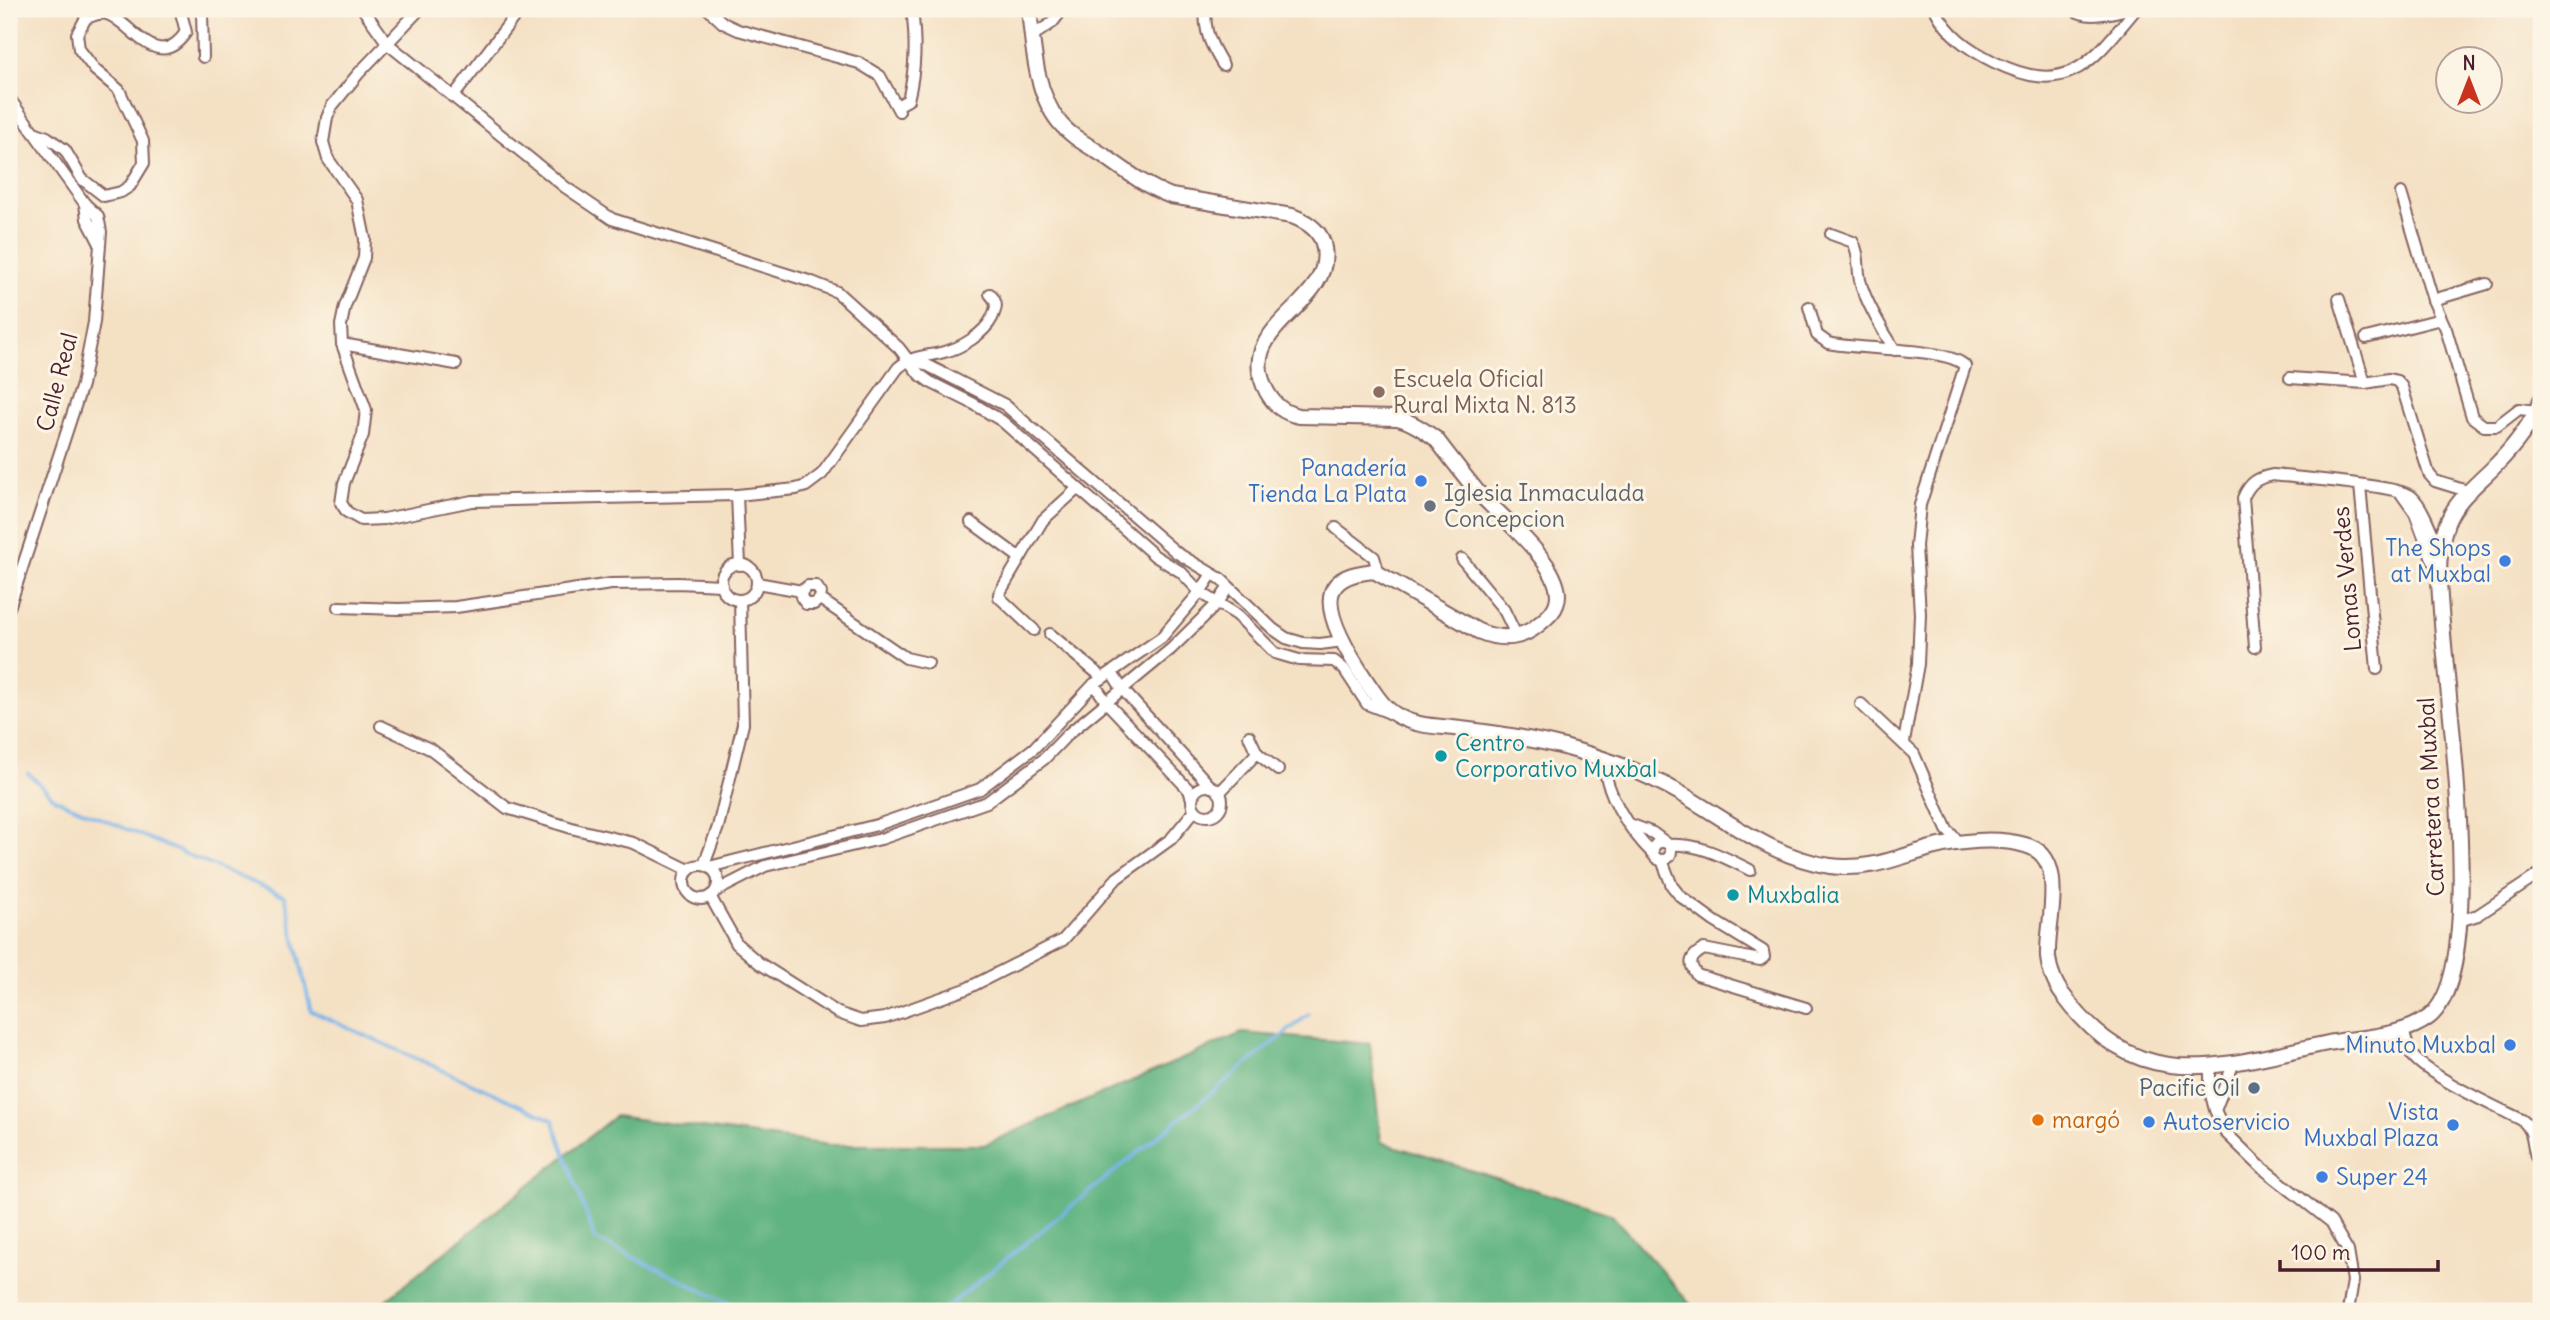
<svg xmlns="http://www.w3.org/2000/svg" width="2550" height="1320" font-family="Delius,sans-serif">
<style>
.forest{fill:#61b481;stroke:#566a56;stroke-width:2}
.lines{fill:none;stroke-linecap:round;stroke-linejoin:round}
.stream{stroke:#78b3e9;stroke-width:3.5}
.minor-casing{stroke:#866360;stroke-width:14}
.major-casing{stroke:#866360;stroke-width:18}
.minor{stroke:#fff;stroke-width:10}
.major{stroke:#fff;stroke-width:14}
.education-dot{fill:#8d6e63;stroke:#fcf5e5;stroke-width:2.5}
.shop-dot{fill:#3f7fe0;stroke:#fcf5e5;stroke-width:2.5}
.worship-dot{fill:#6b7280;stroke:#fcf5e5;stroke-width:2.5}
.culture-dot{fill:#0f9aa8;stroke:#fcf5e5;stroke-width:2.5}
.service-dot{fill:#5c6f8a;stroke:#fcf5e5;stroke-width:2.5}
.food-dot{fill:#e8710a;stroke:#fcf5e5;stroke-width:2.5}
.labels{text-anchor:middle;stroke-width:6;stroke-linejoin:round;paint-order:stroke}
.education-label{font-size:23px;fill:#785e54;stroke:#fcf5e5;text-anchor:start}
.street-label{font-size:23px;fill:#4a1f2b;stroke:#fcf5e5}
.shop-label{font-size:23px;fill:#366cbe;stroke:#fcf5e5;text-anchor:end}
.worship-label{font-size:23px;fill:#5b616d;stroke:#fcf5e5;text-anchor:start}
.culture-label{font-size:23px;fill:#0d838f;stroke:#fcf5e5;text-anchor:start}
.service-label{font-size:23px;fill:#4e5e75;stroke:#fcf5e5;text-anchor:end}
.food-label{font-size:23px;fill:#c56008;stroke:#fcf5e5;text-anchor:start}
</style>
<rect width="100%" height="100%" fill="#fcf5e5"/>
<filter id="ink" filterUnits="userSpaceOnUse"><feTurbulence type="fractalNoise" baseFrequency=".0143" numOctaves="2"/><feDisplacementMap in="SourceGraphic" scale="14" xChannelSelector="R" yChannelSelector="G"/><feConvolveMatrix kernelMatrix="1 2 1 2 8 2 1 2 1" color-interpolation-filters="sRGB"/></filter>
<filter id="wash" filterUnits="userSpaceOnUse"><feTurbulence type="fractalNoise" baseFrequency=".00686" numOctaves="4" result="noise"/><feDisplacementMap in="SourceGraphic" scale="28" xChannelSelector="R" yChannelSelector="G"/><feGaussianBlur stdDeviation="1.57" result="paint"/><feColorMatrix in="noise" values="0 0 0 0 0 0 0 0 0 0 0 0 0 0 0 0 0 1.4 0 .05"/><feComposite in="paint" operator="in"/></filter>
<g filter="url(#wash)">
<rect width="100%" height="100%" fill="#f4e0c3"/>
<path class="forest" d="M1242,1033L1370,1044L1381,1142L1611,1214L1697,1311H372L615,1116L830,1145H984Z"/>
<g class="lines">
<g class="stream">
<path d="M28,773L55,799L285,896L311,1011L553,1120L595,1239L745,1311"/>
<path d="M942,1311L1309,1014"/>
</g>
</g>
</g>
<g filter="url(#ink)">
<g class="lines">
<defs>
<g id="minor">
<path d="M202,9L203,57"/>
<path d="M363,9L388,44L565,187L612,219L812,282L837,292L899,348L919,374L930,382L974,404L1002,421L1155,556L1181,572L1200,592L1237,615L1275,653L1299,660L1334,661L1344,669L1367,704L1390,713"/>
<path d="M420,9L358,74L332,106L327,118L323,142L328,159L357,200L365,239L364,258L345,306L341,325L342,344L366,410L363,435L344,483L341,503L347,512L361,520L384,519L472,501L737,495L796,489L806,486L822,474L898,368C912,355 927,357 944,352C961,348 984,334 992,318C997,307 998,303 990,294"/>
<path d="M708,9L723,23L738,30L859,63L880,76L899,111"/>
<path d="M1206,9C1203,31 1212,47 1223,65"/>
<path d="M1935,9C1948,35 1968,49 1994,62C2068,98 2091,63 2136,9"/>
<path d="M2073,9C2087,20 2110,13 2127,9"/>
<path d="M1032,36L1052,23L1063,9"/>
<path d="M453,97L520,9"/>
<path d="M9,98L85,204L98,216L101,232L94,322L82,385L9,608"/>
<path d="M897,106L908,100C916,68 916,41 912,9"/>
<path d="M34,132L47,137L65,150L82,179L104,196L121,192L130,186L144,163L143,141L119,90L95,70L79,49L77,34L86,18C93,16 100,12 107,14C131,21 157,75 186,32L180,9"/>
<path d="M2401,193L2433,300L2446,329L2472,417L2484,426H2497L2519,409L2537,411"/>
<path d="M85,204L87,219L99,242"/>
<path d="M1831,234L1853,242C1860,255 1857,266 1860,280C1864,299 1884,333 1895,350"/>
<path d="M2339,299L2365,383"/>
<path d="M2433,300L2487,284"/>
<path d="M1809,307L1817,335L1828,343C1855,350 1949,347 1965,366L1920,505L1916,546L1920,614L1918,664L1904,742"/>
<path d="M2366,338L2441,319"/>
<path d="M342,344L456,364"/>
<path d="M910,360L925,364L1005,405L1177,553L1221,579L1273,629L1286,638L1303,643L1320,644L1343,641"/>
<path d="M2290,378L2365,383L2389,379L2397,381L2402,387L2429,474L2435,481L2467,491"/>
<path d="M2360,485L2377,669"/>
<path d="M737,495L740,565"/>
<path d="M2402,495L2415,513L2437,572"/>
<path d="M971,522L1016,555H1022L1043,520L1077,489"/>
<path d="M1336,528L1374,557L1379,574"/>
<path d="M1022,555L999,594V597L1034,630"/>
<path d="M1462,559L1504,610L1517,637"/>
<circle cx="739" cy="582" r="18"/>
<path d="M757,583L802,591"/>
<path d="M820,599L814,604H806L801,597L802,591L808,586H816L821,593L820,599L906,658L928,663"/>
<path d="M339,607L398,609L456,607L611,584L678,583L722,585"/>
<path d="M1050,634L1103,678"/>
<path d="M2255,647L2243,498C2250,482 2257,478 2273,475C2297,478 2397,485 2411,496C2424,506 2434,539 2441,554"/>
<path d="M1112,673L1123,690L1211,787"/>
<path d="M1094,684L1107,703L1189,790L1192,799"/>
<path d="M1861,704L1914,754L1947,830L1960,843"/>
<path d="M381,726L432,750L507,808L575,829L634,843L689,870"/>
<path d="M1257,753L1278,770"/>
<path d="M1602,759C1608,796 1627,828 1653,854"/>
<circle cx="1207" cy="801" r="15"/>
<path d="M1219,793L1257,753L1249,736"/>
<path d="M1627,823L1653,833L1665,842"/>
<circle cx="1662" cy="851" r="9"/>
<path d="M1669,845C1699,843 1724,857 1750,870"/>
<path d="M1662,860L1672,886L1680,896L1714,921L1763,951L1764,957L1760,960L1704,949C1691,956 1687,963 1697,975L1806,1008"/>
<path d="M704,865L718,827L743,724L740,600"/>
<circle cx="701" cy="882" r="17"/>
<path d="M709,867L877,825L980,789L1034,748L1094,684L1161,638L1200,592L1212,574"/>
<path d="M716,891L765,866L881,839L987,802L1044,759L1068,734L1171,649L1217,604L1228,588"/>
<path d="M710,896L737,944L759,963L838,1013L861,1021L885,1018L966,989L1063,940L1117,878L1171,839L1195,810"/>
<path d="M2459,921L2478,915L2541,873"/>
<path d="M2403,1029C2405,1037 2407,1047 2412,1055C2428,1076 2496,1107 2522,1120C2538,1133 2529,1151 2541,1164"/>
<path d="M2210,1067V1091L2215,1110L2225,1132L2261,1167L2331,1222L2348,1251L2353,1281L2348,1311"/>
<path d="M2216,1108L2233,1065"/>
</g>
<path id="major" d="M1029,9C1033,45 1035,92 1059,122C1071,137 1091,147 1106,157C1127,172 1147,187 1171,196L1292,216C1308,222 1322,231 1324,248C1331,293 1276,313 1262,350C1257,364 1260,379 1267,392C1275,406 1284,413 1299,416L1397,418C1411,421 1424,430 1436,439C1449,456 1462,473 1476,490C1498,515 1557,560 1558,595C1558,609 1548,617 1538,625C1520,640 1499,640 1478,631L1374,571C1361,573 1345,574 1336,585C1316,608 1357,667 1371,688C1379,700 1387,711 1400,717C1418,727 1441,726 1461,729C1495,733 1530,738 1564,747C1604,758 1644,772 1680,793C1727,820 1774,858 1830,866C1867,871 1896,858 1931,848C1959,841 1997,837 2025,845C2070,856 2046,923 2048,957C2049,969 2055,985 2063,995C2139,1099 2223,1065 2328,1043C2360,1037 2403,1037 2429,1017C2494,966 2439,658 2439,575C2439,558 2441,539 2447,523C2456,500 2476,485 2493,468C2513,448 2531,426 2541,400"/>
</defs>
<use href="#minor" class="minor-casing"/>
<use href="#major" class="major-casing"/>
<use href="#minor" class="minor"/>
<use href="#major" class="major"/>
</g>
</g>
<circle class="education-dot" cx="1379" cy="392" r="7"/>
<g class="shop-dot">
<circle cx="1421" cy="481" r="7"/>
<circle cx="2505" cy="561" r="7"/>
<circle cx="2510" cy="1045" r="7"/>
<circle cx="2149" cy="1122" r="7"/>
<circle cx="2453" cy="1125" r="7"/>
<circle cx="2322" cy="1177" r="7"/>
</g>
<circle class="worship-dot" cx="1430" cy="506" r="7"/>
<g class="culture-dot">
<circle cx="1441" cy="756" r="7"/>
<circle cx="1733" cy="895" r="7"/>
</g>
<circle class="service-dot" cx="2254" cy="1088" r="7"/>
<circle class="food-dot" cx="2038" cy="1120" r="7"/>
<g class="labels">
<g class="education-label">
<text x="1393" y="387">Escuela Oficial<tspan x="1393" dy="26">Rural Mixta N. 813</tspan></text>
</g>
<g class="street-label">
<text transform="translate(57 382) rotate(-75)" y="8">Calle Real</text>
<text transform="translate(2347 579) rotate(-95)" y="8">Lomas Verdes</text>
<text transform="translate(2431 797) rotate(-93)" y="8">Carretera a Muxbal</text>
</g>
<g class="shop-label">
<text x="1407" y="476">Panadería<tspan x="1407" dy="26">Tienda La Plata</tspan></text>
<text x="2491" y="556">The Shops<tspan x="2491" dy="26">at Muxbal</tspan></text>
<text x="2496" y="1053">Minuto Muxbal</text>
<text x="2439" y="1120">Vista<tspan x="2439" dy="26">Muxbal Plaza</tspan></text>
<text x="2163" y="1130" text-anchor="start">Autoservicio</text>
<text x="2336" y="1185" text-anchor="start">Super 24</text>
</g>
<g class="worship-label">
<text x="1444" y="501">Iglesia Inmaculada<tspan x="1444" dy="26">Concepcion</tspan></text>
</g>
<g class="culture-label">
<text x="1455" y="751">Centro<tspan x="1455" dy="26">Corporativo Muxbal</tspan></text>
<text x="1747" y="903">Muxbalia</text>
</g>
<g class="service-label">
<text x="2240" y="1096">Pacific Oil</text>
</g>
<g class="food-label">
<text x="2052" y="1128">margó</text>
</g>
</g>
<rect width="2550" height="1320" fill="none" stroke="#fcf5e5" stroke-width="35"/>
<g transform="translate(2469 80)"><circle r="33" fill="#fcf5e5" stroke="#b59f9b" stroke-width="2"/>
<path d="M0-5L12 26L0 18L-12 26Z" fill="#c8321e"/>
<text y="-10" font-size="19" font-weight="bold" text-anchor="middle" fill="#4a1f2b">N</text>
</g>
<path d="M2280 1260v10h158v-10" fill="none" stroke="#4a1f2b" stroke-width="3.5"/>
<text x="2291" y="1260" font-size="21" fill="#4a1f2b" stroke="#fcf5e5" stroke-width="5" paint-order="stroke">100 m</text>
</svg>
